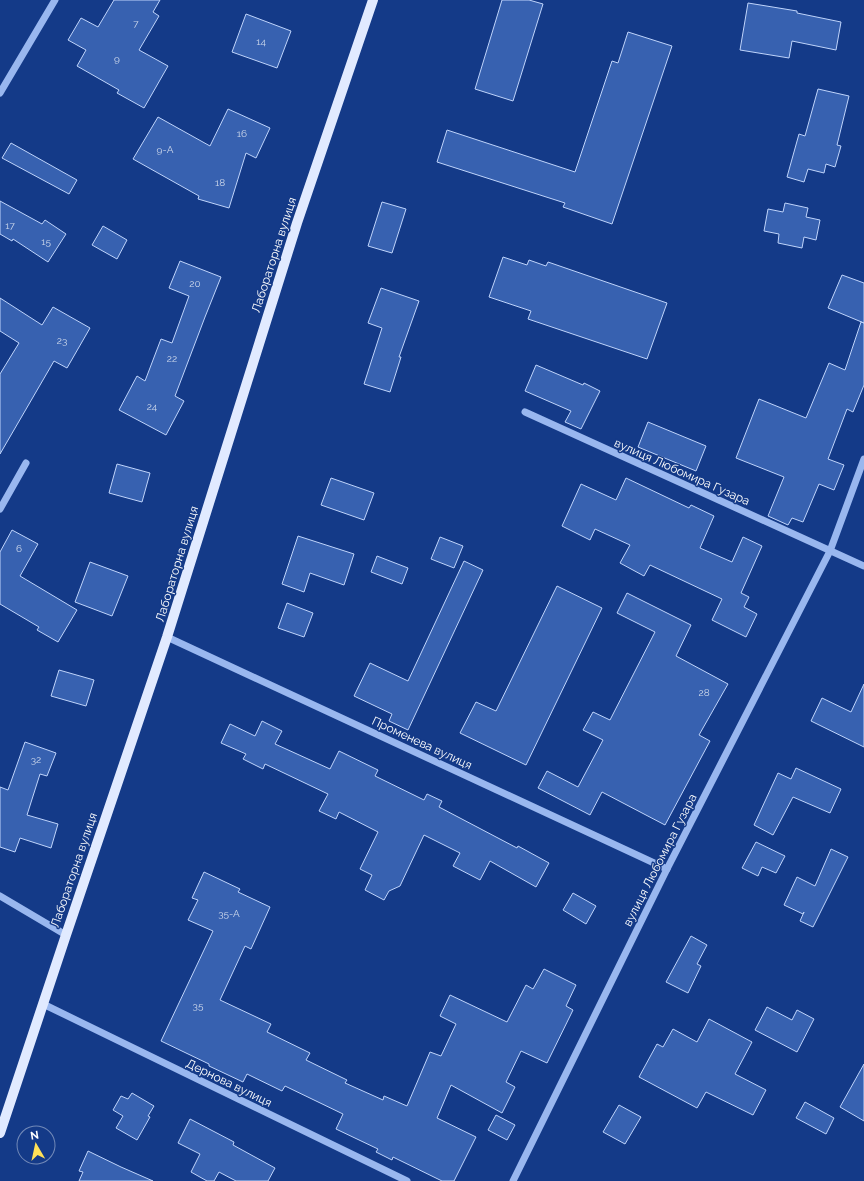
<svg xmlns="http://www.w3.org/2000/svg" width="864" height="1181" font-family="Raleway,sans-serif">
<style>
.building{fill:#3761b0;stroke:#bfd4fb}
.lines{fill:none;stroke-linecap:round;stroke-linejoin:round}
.minor{stroke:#99b7ef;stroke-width:7}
.major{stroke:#e1eaff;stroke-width:10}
.labels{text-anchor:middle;stroke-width:3;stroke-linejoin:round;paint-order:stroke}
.number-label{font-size:10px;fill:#cdd8eb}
.street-label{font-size:12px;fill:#fff;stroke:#143a88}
</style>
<rect width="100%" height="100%" fill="#143a88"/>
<g class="building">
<path d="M114,0H160L153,12L159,16L139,50L168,66L144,108L117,93L119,90L77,66L86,50L68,40L81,18L98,27Z"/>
<path d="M502,0H529L543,4L513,101L475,89Z"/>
<path d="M748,3L797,11V13L841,22L836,50L792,41L789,58L740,50Z"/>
<path d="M246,14L291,31L277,68L232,52Z"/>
<path d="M628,32L672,46L612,224L563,207L565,203L437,162L447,130L575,172L612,61L618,63Z"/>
<path d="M818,89L849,96L837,145L841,146L835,167L826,164L824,173L808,169L804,182L787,177L799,134L805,136Z"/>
<path d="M228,109L270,128L256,158L246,153L229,208L198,199L199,196L133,159L158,117L210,146Z"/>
<path d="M11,143L77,180L69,194L2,158Z"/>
<path d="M0,201L42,224L45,220L66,234L48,262L13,239L12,241L0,234Z"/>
<path d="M382,202L406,209L392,253L368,246Z"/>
<path d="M785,203L808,208L806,217L820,220L816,240L804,237L802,248L778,243L779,234L764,231L768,209L783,212Z"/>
<path d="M103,226L127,240L117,259L92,245Z"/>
<path d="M503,257L527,265L529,260L546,266L548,262L667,303L647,359L528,319L531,311L489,297Z"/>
<path d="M180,261L221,277L205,317L175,396L184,401L166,435L119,410L137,376L145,381L161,339L172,343L189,296L169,288Z"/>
<path d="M842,275L864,283V385L853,412L847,409L828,459L844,465L834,490L819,484L803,522L792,518L788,525L768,516L784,477L736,458L759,399L806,418L829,363L845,370L861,322L864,323L828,308Z"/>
<path d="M381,288L419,301L399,357H401L390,392L364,384L382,328L368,323Z"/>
<path d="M0,298L42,325L53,307L90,328L67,368L54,361L0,454V374L19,343L0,331Z"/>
<path d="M536,365L583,385L584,383L600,391L581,429L565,422L571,411L525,391Z"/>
<path d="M648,422L706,446L696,471L638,447Z"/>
<path d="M117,464L150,473L142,502L109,493Z"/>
<path d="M331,478L374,493L364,520L321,505Z"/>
<path d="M626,478L689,508L691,505L714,516L700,548L732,562L743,537L762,546L741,593L749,597L744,607L757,614L746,637L712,620L722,599L650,565L644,576L620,563L630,545L595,529L590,540L562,526L581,484L616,500Z"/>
<path d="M12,530L38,544L20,576L77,610L58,642L37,630L39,627L0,604V552Z"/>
<path d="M298,536L354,554L344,585L310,573L304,592L282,584Z"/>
<path d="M440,537L463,546L454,568L431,559Z"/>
<path d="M377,556L408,568L402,584L371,572Z"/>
<path d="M464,561L483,570L408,730L389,721L392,714L354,696L370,663L408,681Z"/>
<path d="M90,562L128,576L112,616L75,602Z"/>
<path d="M557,586L602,608L526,765L460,733L476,702L496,711Z"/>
<path d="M627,593L691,625L676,656L728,684L699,735L710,741L665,825L602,792L590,815L538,788L547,771L578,787L603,740L583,730L593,712L610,720L655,632L617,613Z"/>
<path d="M287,603L313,613L304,637L278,628Z"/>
<path d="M59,670L94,680L86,706L51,696Z"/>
<path d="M864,684V747L811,721L822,698L851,712Z"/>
<path d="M262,721L282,731L275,744L330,769L339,751L378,770L375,776L424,800L427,794L442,801L439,807L517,848L518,846L549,863L536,887L490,861L480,880L453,866L460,853L424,835L400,886L389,891L384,900L365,890L372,875L360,869L378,832L339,812L336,819L319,811L328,794L265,764L263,769L243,759L246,754L221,743L230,724L255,736Z"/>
<path d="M25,742L56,753L47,776L40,774L27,815L58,824L51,848L20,838L15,852L0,847V787L8,790Z"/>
<path d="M796,768L841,789L830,813L793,797L773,835L754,825L778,773L791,779Z"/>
<path d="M756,842L785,856L776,873L762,867L758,876L742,868Z"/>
<path d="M831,849L848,857L813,927L800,921L804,912L803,914L784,905L797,877L815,886Z"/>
<path d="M204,872L240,889L238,892L270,907L251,949L245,946L220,1000L271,1024L267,1032L310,1053L306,1060L347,1080L345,1083L383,1100L384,1096L407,1106L430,1052L441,1056L456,1024L440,1016L450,995L507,1022L526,985L533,989L544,969L576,985L566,1006L573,1010L547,1063L521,1051L506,1082L515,1087L502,1113L451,1085L437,1118L476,1137L454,1181H442L393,1157L392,1160L376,1152L378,1149L336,1129L343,1114L285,1086L282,1091L247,1074L243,1082L209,1066V1064L161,1041L213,931L188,920L198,900L192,898Z"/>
<path d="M573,893L596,906L586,924L563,910Z"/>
<path d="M691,936L707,945L697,964L701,966L688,993L666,982Z"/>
<path d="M767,1007L792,1020L797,1010L814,1019L797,1052L755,1030Z"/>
<path d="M709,1019L752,1042L735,1074L766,1090L753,1115L706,1092L697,1108L639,1077L657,1044L663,1047L673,1029L697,1042Z"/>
<path d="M864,1064V1121L840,1107Z"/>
<path d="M132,1093L154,1106L148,1116L150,1117L137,1140L116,1128L123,1116L113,1110L121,1096L128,1099Z"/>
<path d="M805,1102L834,1118L826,1134L796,1118Z"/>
<path d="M619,1105L641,1117L625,1144L603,1132Z"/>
<path d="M496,1115L515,1125L507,1140L488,1130Z"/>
<path d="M190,1119L234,1142L233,1145L275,1168L268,1181H236L219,1172L214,1181H207L191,1172L200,1154L178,1143Z"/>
<path d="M88,1151L121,1167L153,1181H79L83,1172L79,1171Z"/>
</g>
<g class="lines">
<g class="minor">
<path d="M0,93L55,0"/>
<path d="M525,412L864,566"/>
<path d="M0,509L26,463"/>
<path d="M167,637L667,869"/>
<path d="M0,896L66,935"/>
<path d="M43,1004L407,1181"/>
<path d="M513,1181L667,869L830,551L864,459"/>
</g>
<path class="major" d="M0,1133L66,935L167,637L297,223L373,0"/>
</g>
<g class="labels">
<g class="number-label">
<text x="136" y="27">7</text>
<text x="261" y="45">14</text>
<text x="117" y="62">9</text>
<text x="242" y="137">16</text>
<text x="165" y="153">9-А</text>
<text x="220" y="186">18</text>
<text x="10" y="229">17</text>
<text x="46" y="245">15</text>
<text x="195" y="287">20</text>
<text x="62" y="344">23</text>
<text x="172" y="362">22</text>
<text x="152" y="410">24</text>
<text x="19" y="552">6</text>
<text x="704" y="696">28</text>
<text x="36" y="763">32</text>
<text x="229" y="917">35-А</text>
<text x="198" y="1009">35</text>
</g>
<g class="street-label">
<text transform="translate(274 255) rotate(-72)" y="4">Лабораторна вулиця</text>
<text transform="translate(682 472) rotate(24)" y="4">вулиця Любомира Гузара</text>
<text transform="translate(177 564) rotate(-73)" y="4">Лабораторна вулиця</text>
<text transform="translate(422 743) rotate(25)" y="4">Променева вулиця</text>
<text transform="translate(660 860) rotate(-63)" y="4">вулиця Любомира Гузара</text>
<text transform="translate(74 870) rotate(-71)" y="4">Лабораторна вулиця</text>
<text transform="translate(229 1083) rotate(26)" y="4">Дернова вулиця</text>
</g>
</g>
<g transform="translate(36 1145) rotate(351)"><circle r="19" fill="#143a88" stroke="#7289b8"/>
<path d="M0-3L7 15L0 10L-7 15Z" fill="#ffe057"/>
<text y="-6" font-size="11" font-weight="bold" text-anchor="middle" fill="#ffffff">N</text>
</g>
</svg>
